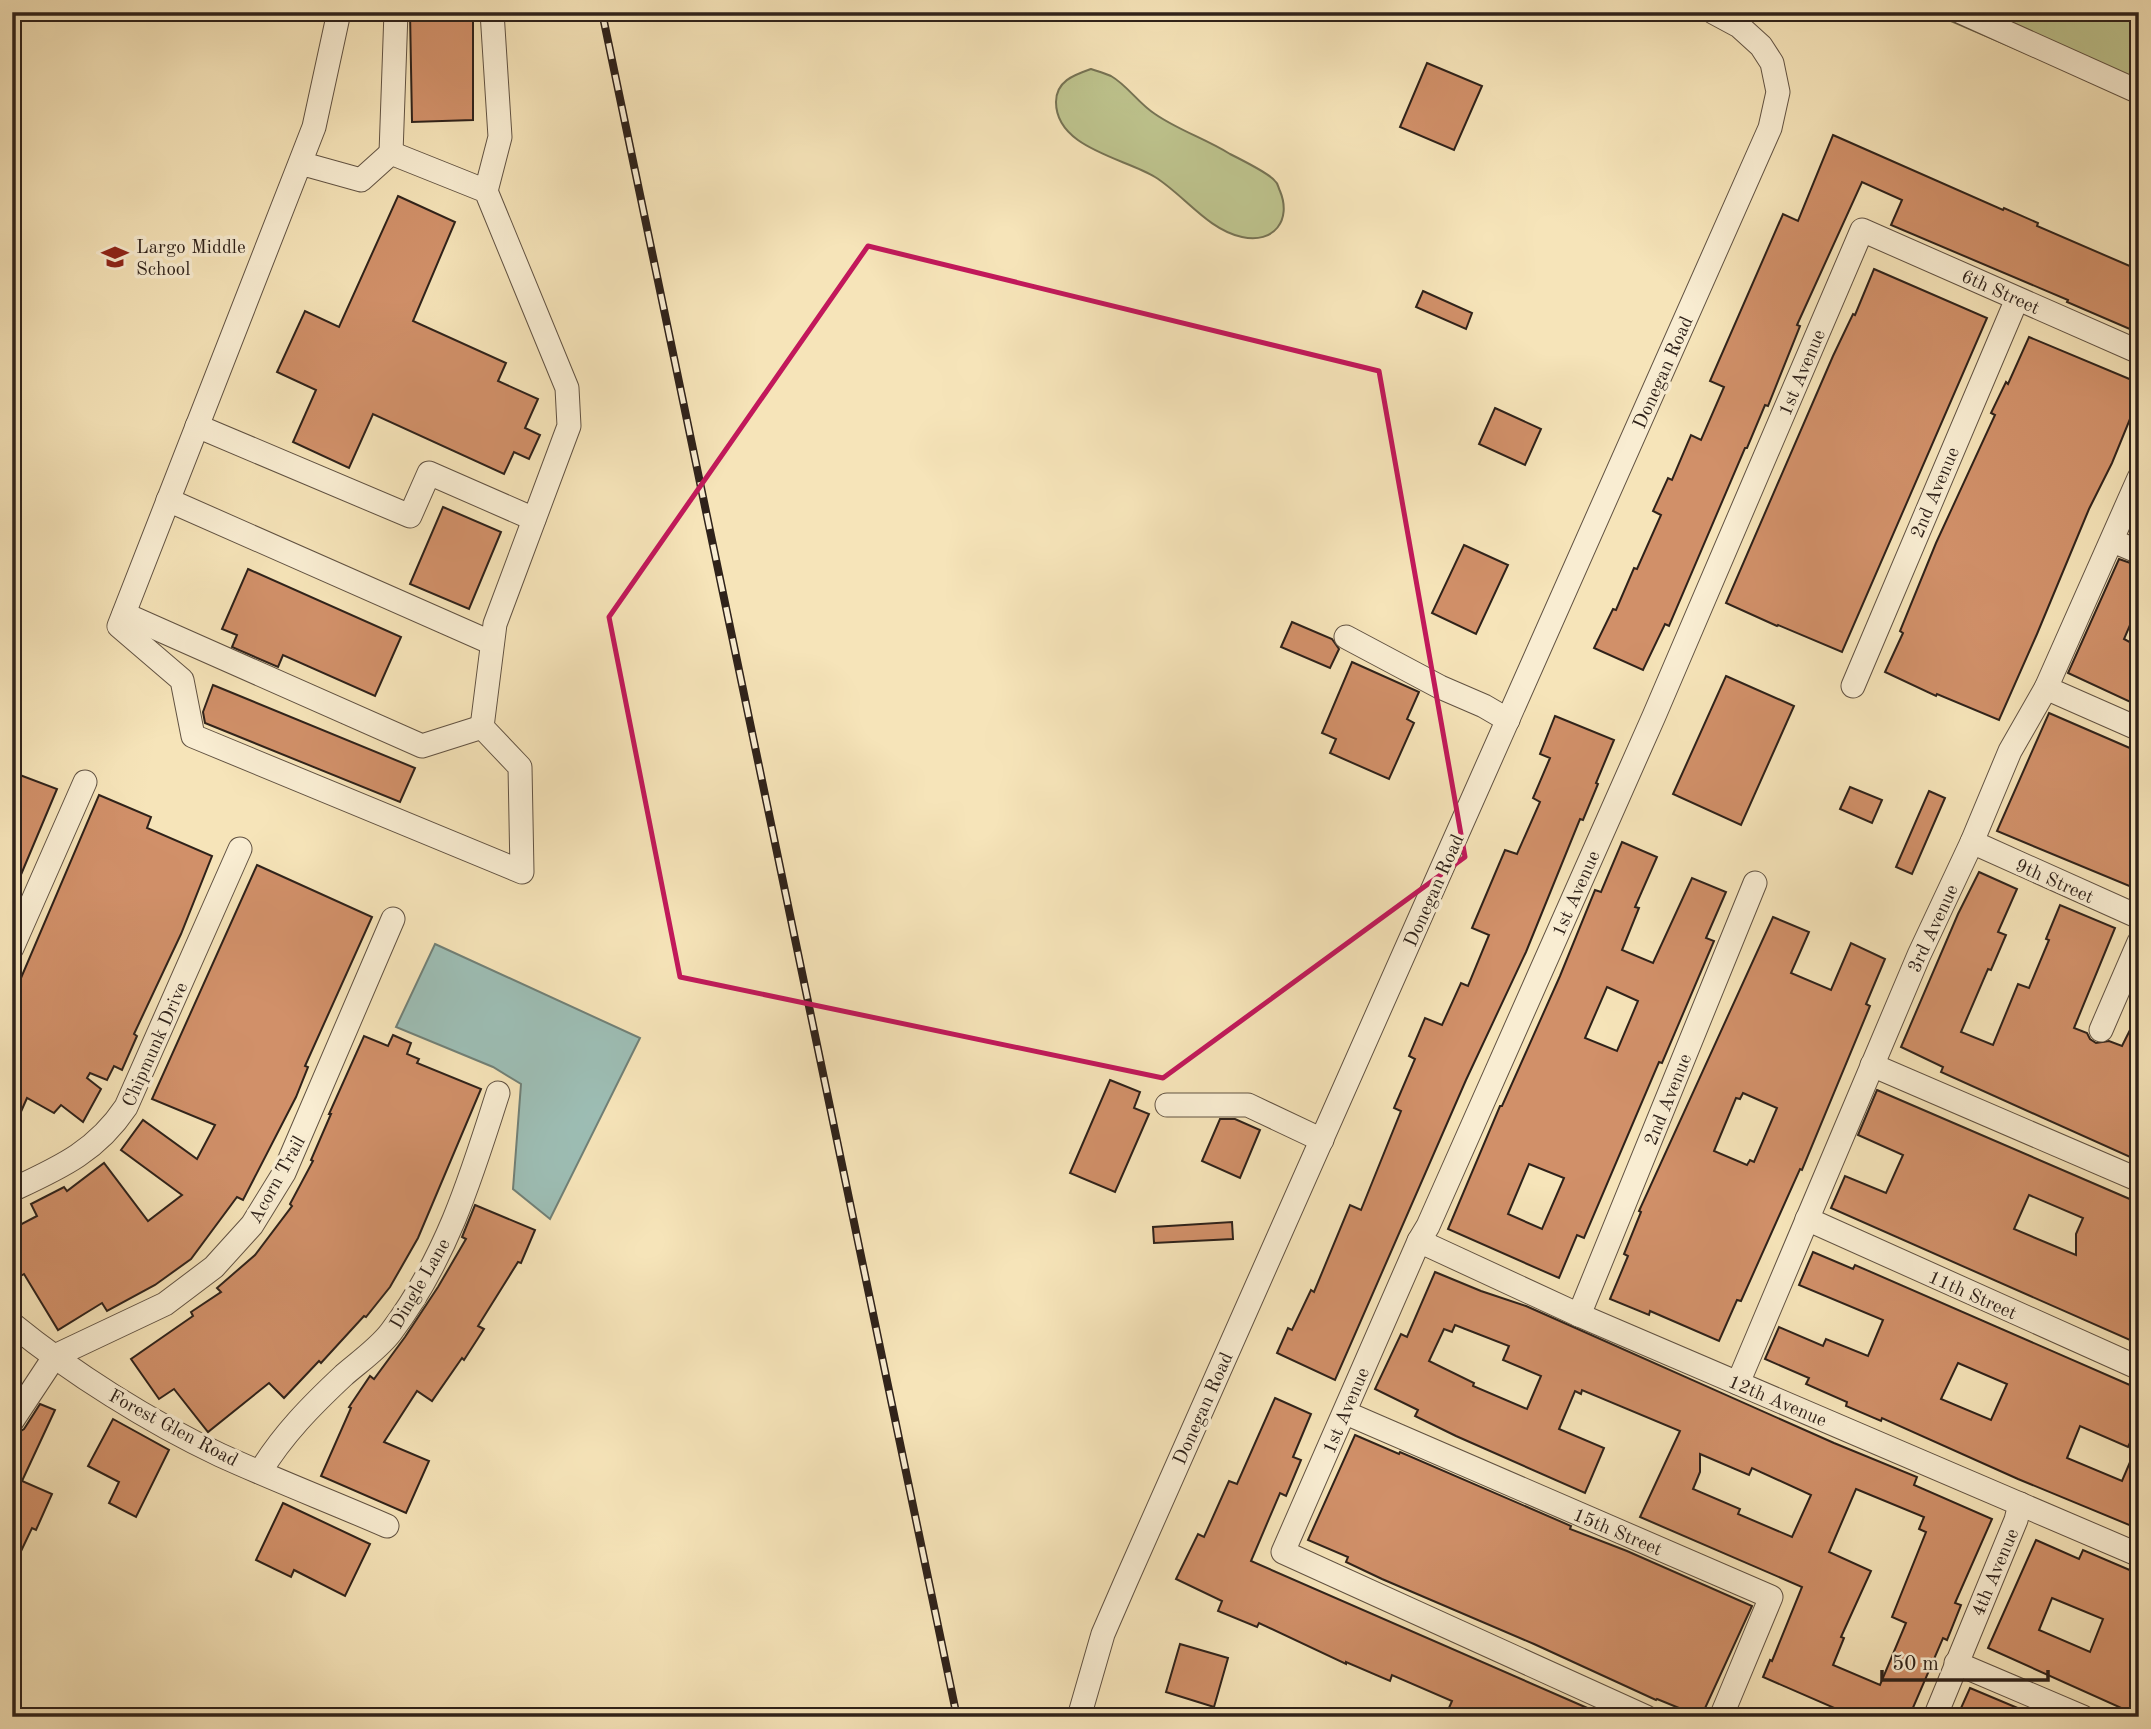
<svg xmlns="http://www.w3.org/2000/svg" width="2151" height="1729" font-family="'Old Standard TT',serif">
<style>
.green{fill:#bec48e;stroke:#767354;stroke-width:2}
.water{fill:#9dbeb5;stroke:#718077;stroke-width:2}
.building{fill:#d19069;stroke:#2f221a;stroke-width:2;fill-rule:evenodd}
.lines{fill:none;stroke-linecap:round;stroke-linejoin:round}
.minor-casing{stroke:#615242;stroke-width:25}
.minor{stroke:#f9edd2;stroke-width:23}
.rail-casing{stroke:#2f221a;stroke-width:8}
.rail{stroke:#f9edd2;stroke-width:5;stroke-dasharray:16;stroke-linecap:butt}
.marked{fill:none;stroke:#c2185b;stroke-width:5;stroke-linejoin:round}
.labels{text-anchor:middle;stroke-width:7;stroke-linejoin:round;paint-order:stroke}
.poi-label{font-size:19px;fill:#2f221a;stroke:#f9edd2;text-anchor:start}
.street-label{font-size:19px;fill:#2f221a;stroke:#f9edd2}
</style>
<rect width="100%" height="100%" fill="#f6e4b9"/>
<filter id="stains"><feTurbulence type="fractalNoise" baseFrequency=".00286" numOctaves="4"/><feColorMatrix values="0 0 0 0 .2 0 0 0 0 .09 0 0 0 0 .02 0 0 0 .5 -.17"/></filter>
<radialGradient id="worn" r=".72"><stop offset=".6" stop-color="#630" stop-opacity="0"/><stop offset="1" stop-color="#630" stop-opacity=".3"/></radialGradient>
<g class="green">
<path d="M1930,12H2139V102Z"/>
<path d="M1091,69C1097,71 1105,73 1111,76C1127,85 1139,104 1155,114C1178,130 1206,139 1230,154C1240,159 1270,174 1275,181C1278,183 1278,187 1280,191C1292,220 1274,244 1242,237C1208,230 1184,195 1155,177C1124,158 1056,148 1056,102C1056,81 1074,75 1091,69Z"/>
</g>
<path class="water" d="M435,944L640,1038L550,1219L513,1189L521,1084L493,1067L396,1027Z"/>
<g class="building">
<path d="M410,12H473V120L412,122Z"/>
<path d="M1427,63L1482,86L1454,150L1400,127Z"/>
<path d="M1833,135L2003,210L2004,208L2038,223L2037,226L2139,270V333L2067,302L2068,300L1891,225L1902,200L1862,182L1797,325L1800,326L1768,406L1765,405L1747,448H1745L1669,626L1665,624L1643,670L1594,648L1613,609L1616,610L1634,568L1637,569L1661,515L1653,511L1668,478L1672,480L1691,435L1701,440L1724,387L1710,381L1783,214L1798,221Z"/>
<path d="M398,196L455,222L413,321L506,363L498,381L538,399L525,428L540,435L529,459L514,452L504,474L373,414L349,468L293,442L316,390L277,372L305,311L339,327Z"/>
<path d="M1874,269L1987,318L1842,652L1778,625L1777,626L1726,603L1833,356L1853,314L1855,315Z"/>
<path d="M1423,291L1472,313L1466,329L1416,307Z"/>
<path d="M2029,337L2139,383V397L2112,463L2089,509L2037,634L1999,720L1937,694L1936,696L1885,672L1903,633L1900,631L1936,543L1995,415L1991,413L2006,382L2008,384Z"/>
<path d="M1495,408L1541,429L1525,465L1479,444Z"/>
<path d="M443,507L501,532L469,609L410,584Z"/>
<path d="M1464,545L1508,565L1476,634L1432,613Z"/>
<path d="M2119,559L2139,566V604L2124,639L2139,647V706L2068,673Z"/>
<path d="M248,569L401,637L375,696L283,655L278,667L232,647L237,635L222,629Z"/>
<path d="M1292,622L1332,639L1339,649L1330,668L1281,647Z"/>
<path d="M1352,662L1419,692L1407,719L1414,723L1389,779L1330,753L1336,739L1322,733Z"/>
<path d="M1726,676L1794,706L1741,825L1673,794Z"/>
<path d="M213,685L415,768L400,802L205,723L203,712Z"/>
<path d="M2049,713L2139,752V890L1997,831Z"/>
<path d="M1555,716L1614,740L1596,783L1598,784L1583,820L1580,819L1526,952L1466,1080L1335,1380L1277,1353L1288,1328L1292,1330L1311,1290L1314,1292L1350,1205L1361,1210L1401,1111L1394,1108L1415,1059L1409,1056L1425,1018L1442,1025L1461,983L1468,986L1489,935L1472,928L1505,850L1517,854L1540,802L1533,798L1550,758L1540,754Z"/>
<path d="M12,772L57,789L12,896Z"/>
<path d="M1850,787L1882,800L1872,823L1840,809Z"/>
<path d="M1929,791L1945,798L1912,874L1896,867Z"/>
<path d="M99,795L151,817L147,828L212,856L181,934L134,1034L137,1036L122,1070L114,1066L107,1080L90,1073L87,1078L101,1089L83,1122L61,1105L54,1113L27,1098L12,1132V999Z"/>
<path d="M1622,842L1657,857L1635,907L1639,908L1622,950L1653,963L1692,878L1726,892L1706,938L1714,941L1662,1063L1659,1062L1584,1238L1577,1235L1559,1278L1448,1229L1500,1106H1502L1560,976L1595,890L1601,892ZM1607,987L1638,1001L1617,1051L1585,1038ZM1529,1164L1564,1178L1542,1229L1508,1214Z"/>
<path d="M257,865L372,917L305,1066L308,1067L296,1097L243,1200L237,1197L191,1259L155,1285L107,1311L102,1303L58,1330L24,1274L12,1281V1229L37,1216L31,1204L64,1187L67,1191L104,1163L148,1221L182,1195L121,1150L143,1120L197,1159L215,1125L152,1099Z"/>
<path d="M1979,872L2017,889L1998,932L2006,935L1991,970L1988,969L1961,1032L1993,1045L2018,984L2029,988L2049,940L2046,939L2060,905L2115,928L2074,1028L2087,1033L2090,1039L2096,1043L2109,1041L2122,1046L2139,1012V1161L1941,1072L1943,1067L1901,1047L1958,914Z"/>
<path d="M1773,917L1809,932L1791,973L1831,990L1851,943L1885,959L1866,1004L1870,1006L1802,1170L1800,1169L1741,1301L1737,1300L1719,1341L1650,1311L1649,1315L1610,1299L1628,1256L1624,1254L1641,1212L1639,1211ZM1743,1093L1777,1108L1754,1162L1750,1160L1747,1165L1714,1151L1736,1098L1740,1099Z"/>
<path d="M393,1035L411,1043L407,1054L419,1059L417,1063L481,1089L418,1238L390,1287L366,1317L364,1316L321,1363L319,1361L284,1398L269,1383L208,1432L174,1389L159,1399L131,1359L193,1316L191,1312L221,1292L217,1288L255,1255L292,1206L290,1204L313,1161L311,1160L331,1114H329L364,1036L388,1046Z"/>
<path d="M1110,1080L1140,1092L1134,1108L1149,1114L1115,1192L1070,1173Z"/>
<path d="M1877,1090L2139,1203V1344L1831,1208L1845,1176L1886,1193L1903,1155L1858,1135ZM2029,1195L2083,1218L2076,1234V1255L2014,1229Z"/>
<path d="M1220,1119H1235L1260,1130L1240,1178L1202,1161Z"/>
<path d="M475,1205L535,1230L521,1263L518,1262L478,1326L484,1329L464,1360L462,1358L432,1401L417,1391L384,1442L429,1461L406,1513L321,1476L351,1408L349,1407L370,1376L374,1379L405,1337L438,1287L466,1239L462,1237Z"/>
<path d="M1232,1222L1233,1239L1154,1243L1153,1227Z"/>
<path d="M1813,1252L1853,1269L1855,1265L2139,1389V1424L2128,1447L2080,1426L2067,1458L2122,1481L2139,1441V1529L2018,1479L1882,1418L1881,1421L1846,1406L1847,1402L1806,1384L1809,1378L1765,1359L1779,1327L1823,1346L1826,1339L1868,1356L1883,1320L1799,1285ZM1958,1363L2007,1384L1991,1420L1941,1399Z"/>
<path d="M1435,1272L1481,1291L1526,1306L1834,1443L1917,1477L1914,1485L1992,1519L1955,1603L1961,1605L1947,1640L1943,1638L1909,1717H1855L1763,1677L1770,1660L1772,1661L1802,1587L1640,1517L1680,1431L1582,1390L1581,1394L1575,1391L1559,1429L1604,1448L1585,1493L1456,1436L1415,1416L1418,1410L1375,1389L1401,1334L1407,1337ZM1455,1325L1509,1346L1503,1360L1541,1376L1527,1409L1473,1386L1474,1383L1429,1361L1444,1329L1452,1332ZM1700,1454L1749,1475L1752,1468L1811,1495L1792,1537L1738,1514L1740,1509L1693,1489L1700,1472ZM1856,1489L1924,1517L1919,1529L1926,1532L1892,1617L1906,1623L1880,1685L1833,1665L1844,1638L1841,1637L1871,1571L1829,1552Z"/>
<path d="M1275,1398L1311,1414L1293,1457L1301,1460L1286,1496L1280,1493L1251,1561L1608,1717H1445L1452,1701L1392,1675L1390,1681L1346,1662V1664L1259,1623L1257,1627L1218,1611L1222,1601L1176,1579L1198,1534L1204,1537L1229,1481L1237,1484Z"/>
<path d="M40,1404L55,1410L22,1481L52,1494L36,1530L32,1528L12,1570V1443L16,1434L24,1429Z"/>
<path d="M113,1419L169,1450L136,1517L109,1503L119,1482L88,1466Z"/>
<path d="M1355,1435L1399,1454L1400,1452L1571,1526L1570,1529L1627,1551L1752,1606L1701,1717L1657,1699L1656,1700L1534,1644L1382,1579L1346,1562L1348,1557L1308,1540Z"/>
<path d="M283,1503L370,1544L345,1596L294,1570L291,1577L256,1560Z"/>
<path d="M2036,1540L2079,1559L2083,1550L2139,1574V1716L1988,1648ZM2052,1598L2103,1619L2090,1652L2039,1630Z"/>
<path d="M1180,1644L1228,1658L1214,1707L1166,1692Z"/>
<path d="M1970,1688L2039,1717H1957Z"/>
</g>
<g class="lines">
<defs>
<g id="minor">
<path d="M1961,12L2139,92"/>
<path d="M391,153L396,12"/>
<path d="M300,163L361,180L391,153L486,191L567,388L569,426L495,624L482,727L520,767L522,872L193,736L182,680L119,626L300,163L314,127L339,12"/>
<path d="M486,191L500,137L492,12"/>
<path d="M197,426L410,516L429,473L534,519"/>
<path d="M168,500L492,643"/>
<path d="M2113,541L2139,552"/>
<path d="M124,614L422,746L482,727"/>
<path d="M1346,637L1440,687L1484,706L1508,720"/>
<path d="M1853,686L2017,299"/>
<path d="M2046,688L2139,729"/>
<path d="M1972,842L2139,917"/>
<path d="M12,948L85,782"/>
<path d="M2101,1030L2139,942"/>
<path d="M1872,1065L2139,1180"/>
<path d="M1167,1105H1248L1322,1140"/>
<path d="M12,1190C59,1168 96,1152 126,1107L240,849"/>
<path d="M1807,1219L2139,1368"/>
<path d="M1419,1241L1579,1315L2139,1555"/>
<path d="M1579,1315L1755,883"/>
<path d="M12,1324C72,1373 150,1422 220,1455C275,1480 332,1502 387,1526"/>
<path d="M1738,1383L1919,955L1972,842L2010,751L2046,688L2139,478"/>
<path d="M1346,1413L1771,1597L1721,1717"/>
<path d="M12,1421L55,1356L165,1304L214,1267L252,1225L284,1173L393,919"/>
<path d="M260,1472C283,1434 312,1405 344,1375C359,1362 379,1348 391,1332C446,1259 471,1178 498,1093"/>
<path d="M1956,1663L2083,1717"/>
<path d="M1079,1717L1103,1634L1126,1581L1770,128L1778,92L1772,63L1761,46L1739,26L1713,12"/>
<path d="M1646,1717L1283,1552L1419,1241L1428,1226L1654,716L1862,230L2139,352"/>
<path d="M1935,1717L2016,1520L2020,1504"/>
</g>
</defs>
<use href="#minor" class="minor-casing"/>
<use href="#minor" class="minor"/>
<defs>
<path id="rail" d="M602,12L957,1717"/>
</defs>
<use href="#rail" class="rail-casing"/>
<use href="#rail" class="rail"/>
</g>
<path class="marked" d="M868,246L1379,371L1465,857L1163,1078L680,977L609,617Z"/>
<defs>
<symbol id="school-bare" viewBox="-9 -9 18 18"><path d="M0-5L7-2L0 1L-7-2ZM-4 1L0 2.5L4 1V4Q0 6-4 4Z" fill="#8f2418" stroke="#f9edd2" stroke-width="2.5" paint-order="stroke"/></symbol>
</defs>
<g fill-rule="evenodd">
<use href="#school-bare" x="96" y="238" width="38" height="38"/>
</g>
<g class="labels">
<g class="poi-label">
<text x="136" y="253">Largo Middle<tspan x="136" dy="22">School</tspan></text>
</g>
<g class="street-label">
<text transform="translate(2001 291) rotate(24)" y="7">6th Street</text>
<text transform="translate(1662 372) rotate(-66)" y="7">Donegan Road</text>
<text transform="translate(1801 372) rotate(-67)" y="7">1st Avenue</text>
<text transform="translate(1934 492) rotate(-67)" y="7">2nd Avenue</text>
<text transform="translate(2055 880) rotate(24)" y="7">9th Street</text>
<text transform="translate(1433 890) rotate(-66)" y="7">Donegan Road</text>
<text transform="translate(1575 893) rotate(-66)" y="7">1st Avenue</text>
<text transform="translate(1932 928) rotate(-65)" y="7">3rd Avenue</text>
<text transform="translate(154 1044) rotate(-66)" y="7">Chipmunk Drive</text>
<text transform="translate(1667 1099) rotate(-68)" y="7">2nd Avenue</text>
<text transform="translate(276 1179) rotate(-61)" y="7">Acorn Trail</text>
<text transform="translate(419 1283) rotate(-60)" y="7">Dingle Lane</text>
<text transform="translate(1973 1294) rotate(24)" y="7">11th Street</text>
<text transform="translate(1778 1400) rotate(23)" y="7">12th Avenue</text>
<text transform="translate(1202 1408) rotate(-66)" y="7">Donegan Road</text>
<text transform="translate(1345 1410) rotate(-67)" y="7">1st Avenue</text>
<text transform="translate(174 1427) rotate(28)" y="7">Forest Glen Road</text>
<text transform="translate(1618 1531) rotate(23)" y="7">15th Street</text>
<text transform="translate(1994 1572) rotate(-67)" y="7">4th Avenue</text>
</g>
</g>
<rect width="2151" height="1729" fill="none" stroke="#f6e4b9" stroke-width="42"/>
<rect x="14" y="14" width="2123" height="1701" fill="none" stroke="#2f221a" stroke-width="3.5"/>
<rect x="21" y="21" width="2109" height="1687" fill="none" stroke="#2f221a" stroke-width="2"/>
<path d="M1882 1670v10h166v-10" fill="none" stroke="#2f221a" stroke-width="3.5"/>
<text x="1892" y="1670" font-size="21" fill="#2f221a" stroke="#f9edd2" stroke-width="5" paint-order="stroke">50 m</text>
<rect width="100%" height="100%" filter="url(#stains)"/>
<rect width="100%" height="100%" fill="url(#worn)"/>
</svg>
